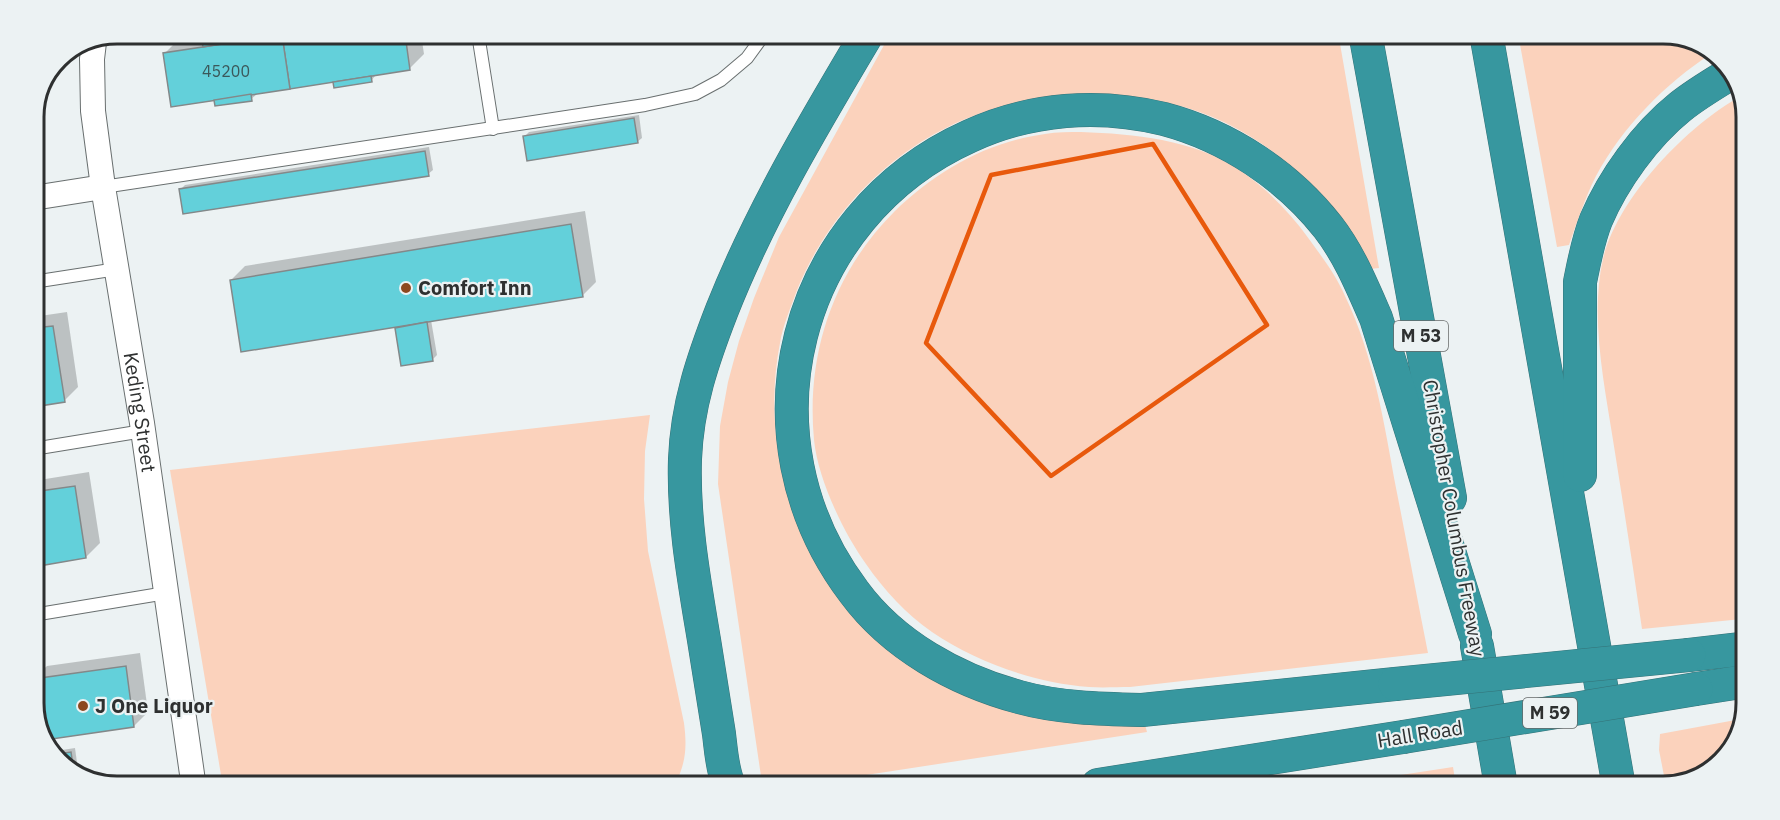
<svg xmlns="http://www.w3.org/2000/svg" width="1780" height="820" font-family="'IBM Plex Sans',sans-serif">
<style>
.green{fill:#fbd2bc}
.shadow{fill:#0003}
.building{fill:#63d0da;stroke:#838889;stroke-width:1.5}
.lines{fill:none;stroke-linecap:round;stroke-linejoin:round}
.lane-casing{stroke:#696f6f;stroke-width:14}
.street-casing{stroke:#696f6f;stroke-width:26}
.highway-casing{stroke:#347378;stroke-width:34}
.lane{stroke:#fff;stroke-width:12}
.street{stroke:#fff;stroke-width:24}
.highway{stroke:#37979f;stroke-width:33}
.highway-bridge-casing{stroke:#347378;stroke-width:34;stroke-linecap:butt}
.highway-bridge{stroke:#37979f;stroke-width:33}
.marked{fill:none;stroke:#e8590c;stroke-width:4.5;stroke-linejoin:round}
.poi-dot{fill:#8d481e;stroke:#ecf2f3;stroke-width:2}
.labels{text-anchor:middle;stroke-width:4.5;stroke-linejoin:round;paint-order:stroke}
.number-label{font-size:16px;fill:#3b585a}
.shield{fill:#ecf2f3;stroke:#676a6a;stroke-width:1.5}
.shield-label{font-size:18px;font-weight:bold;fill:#2e3030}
.poi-label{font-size:20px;font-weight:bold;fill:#2e3030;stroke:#ecf2f3;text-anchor:start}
.street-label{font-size:20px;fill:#2e3030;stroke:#ecf2f3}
.rim{fill:none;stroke:#2e3030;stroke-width:3}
</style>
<rect width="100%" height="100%" fill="#ecf2f3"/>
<g class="green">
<path d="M889,36L1339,38L1379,268L1370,269C1362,255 1356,239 1347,226C1316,183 1274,147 1226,123C1191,106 1151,97 1112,95C1099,94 1084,97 1071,97C1057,98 1043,98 1029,101C925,117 836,194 797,290C791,307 783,325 780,343C771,388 773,437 784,481C799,540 827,587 871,628C879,636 887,646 896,652C908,660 941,666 956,670C1019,687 1081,704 1144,721L1147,732L814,783H762L718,484L720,426L728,382L739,341L754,298L779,237Z"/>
<path d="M1519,39L1696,40L1712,53C1665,84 1623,126 1596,176C1585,198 1577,222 1569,245L1557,247Z"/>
<path d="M1741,96L1747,112L1742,619L1642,629C1633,566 1623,503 1613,440C1604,383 1590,316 1603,259C1618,197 1687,126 1741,96Z"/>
<path d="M1081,132C1135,134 1191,139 1238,169C1265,187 1290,212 1309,239C1322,257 1336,275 1345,296C1374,356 1384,423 1396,488C1407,543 1417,598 1428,653L1130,687C1117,687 1103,688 1089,687C1035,683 978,663 932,632C906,614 884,590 866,564C843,532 818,479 814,440C806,354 833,273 894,212C936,171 987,142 1045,134C1057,132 1069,132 1081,132Z"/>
<path d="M650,415L645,451L644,499L648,551L684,723C687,747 686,761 676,783L222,781L170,470Z"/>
<path d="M1741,719L1740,736L1709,773L1666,786L1659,750L1660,734Z"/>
<path d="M1453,767L1456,786H1329Z"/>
</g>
<g class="shadow">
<path d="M219,33L421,34L424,54L410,68L375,74V76L371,81L338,80L255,92L256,95L251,99H215L164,54L178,40Z"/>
<path d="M639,115L642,138L637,142L524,137L529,132Z"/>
<path d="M429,147L433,170L428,174L180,190L185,185Z"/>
<path d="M585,211L596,282L582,296L431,320L437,355L432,360L397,328L400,325L231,280L245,266Z"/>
<path d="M67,312L78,387L64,401L33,405V317Z"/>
<path d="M89,472L100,543L86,557L33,565V481Z"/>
<path d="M140,653L148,712L134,726L44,738L39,724L33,679L47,666Z"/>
<path d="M75,748L79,777L49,752Z"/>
</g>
<g class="building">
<path d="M288,34H405L410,70L290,89L282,35Z"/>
<path d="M282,35L290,89L171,107L163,53Z"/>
<path d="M593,35H634L594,41Z"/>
<path d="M637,35H673L638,40Z"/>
<path d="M239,36L240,41L203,47L202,42Z"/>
<path d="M371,76L372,82L334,88L333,82Z"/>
<path d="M251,94L252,101L215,106L214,100Z"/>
<path d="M634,118L638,143L527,161L523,136Z"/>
<path d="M425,151L429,176L183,214L179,189Z"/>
<path d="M571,224L583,297L241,352L230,280Z"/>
<path d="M427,322L433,361L401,366L395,328Z"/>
<path d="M53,326L65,402L33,407V328Z"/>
<path d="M75,486L86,558L33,567V492Z"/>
<path d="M126,666L134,727L45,740L36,717L33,695V679Z"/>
<path d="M71,752L74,773L51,755Z"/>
</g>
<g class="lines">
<defs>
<g id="lane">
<path d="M478,34L493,129"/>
<path d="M103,187L645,105L695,94L721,80L747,58L763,36"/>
<path d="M33,282L117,269"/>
<path d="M33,449L143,431"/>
<path d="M33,615L166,593"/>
</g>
<g id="street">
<path id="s1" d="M94,42L92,59L93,111L103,187L142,423L193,781"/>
<path d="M33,198L103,187"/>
</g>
<g id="highway">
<path d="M1366,38L1450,498"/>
<path d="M1487,39L1619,787"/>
<path d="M1580,475V282C1584,262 1588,240 1596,220C1613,180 1645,135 1680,107C1696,94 1715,83 1733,72"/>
<path d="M1477,646L1501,786"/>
<path d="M1689,655L1741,649"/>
<path d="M1395,684L1142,710C1101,709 1058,708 1019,697C956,680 893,645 854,592C736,436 792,216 970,136C1031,108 1099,103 1164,119C1228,136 1287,175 1328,227C1349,254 1362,286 1376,318L1475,634"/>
<path d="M1696,689L1741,682"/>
<path d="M728,783C722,768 721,750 719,734C714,703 709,671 704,640C694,580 683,520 685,459C687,405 703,359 722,310C760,214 813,125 866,36"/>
<path d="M1098,785L1403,737"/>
</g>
</defs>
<use href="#lane" class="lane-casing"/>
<use href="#street" class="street-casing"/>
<use href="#highway" class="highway-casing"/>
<use href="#lane" class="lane"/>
<use href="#street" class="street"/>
<use href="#highway" class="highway"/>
<defs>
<g id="highway-bridge">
<path d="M1395,684L1689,655"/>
<path d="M1403,737L1696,689"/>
</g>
</defs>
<use href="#highway-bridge" class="highway-bridge-casing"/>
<use href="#highway-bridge" class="highway-bridge"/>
</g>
<path class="marked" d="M1153,144L1267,325L1051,476L926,343L991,175Z"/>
<g class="poi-dot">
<circle cx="406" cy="288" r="6"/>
<circle cx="83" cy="706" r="6"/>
</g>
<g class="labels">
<g class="number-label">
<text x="226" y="77">45200</text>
</g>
<g class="shield">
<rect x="1394" y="321" width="54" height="30" rx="4.5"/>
<rect x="1523" y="698" width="54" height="30" rx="4.5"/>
</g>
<g class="shield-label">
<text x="1421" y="342">M 53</text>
<text x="1550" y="719">M 59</text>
</g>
<g class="poi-label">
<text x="418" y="295">Comfort Inn</text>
<text x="95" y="713">J One Liquor</text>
</g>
<g class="street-label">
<text dy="7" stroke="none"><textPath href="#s1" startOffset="374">Keding Street</textPath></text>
<text transform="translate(1454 518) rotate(80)" y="7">Christopher Columbus Freeway</text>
<text transform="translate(1420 734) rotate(-9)" y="7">Hall Road</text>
</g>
</g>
<path d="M0 0H1780V820H0ZM117 44H1663A73 73 0 0 1 1736 117V703A73 73 0 0 1 1663 776H117A73 73 0 0 1 44 703V117A73 73 0 0 1 117 44Z" fill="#ecf2f3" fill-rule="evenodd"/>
<path class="rim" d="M117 44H1663A73 73 0 0 1 1736 117V703A73 73 0 0 1 1663 776H117A73 73 0 0 1 44 703V117A73 73 0 0 1 117 44Z"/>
</svg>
